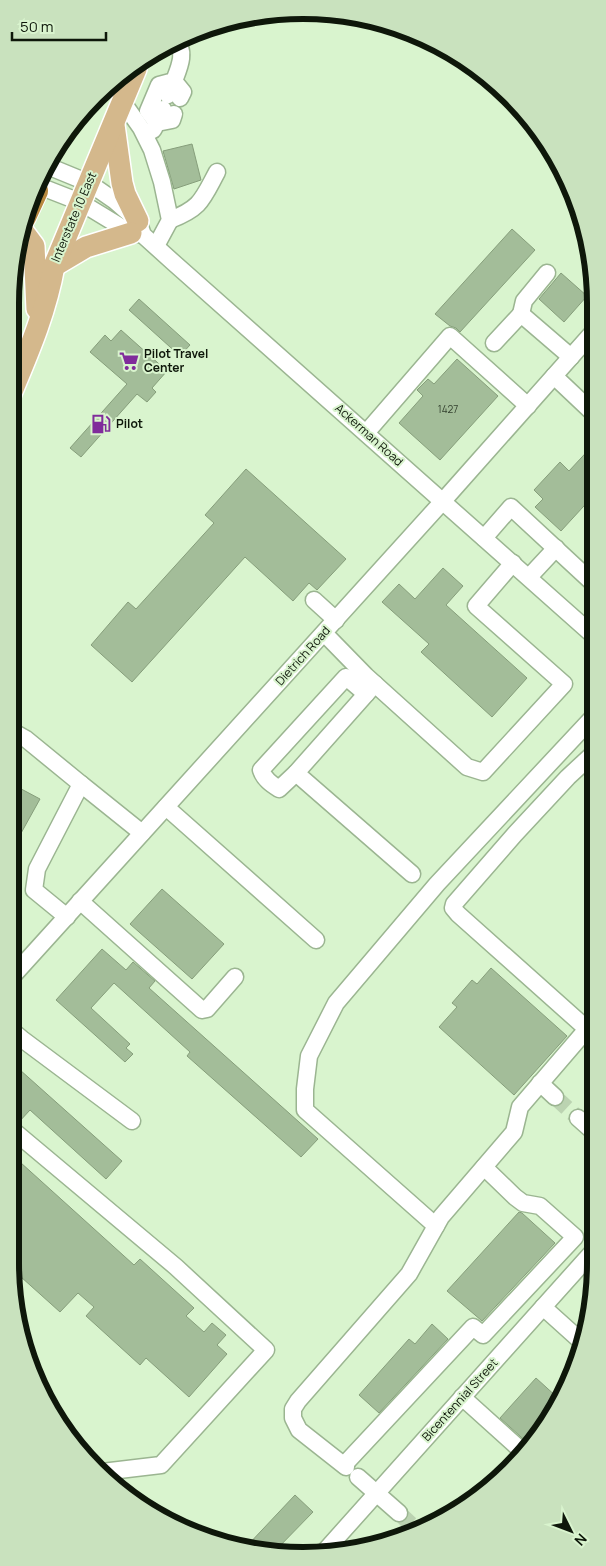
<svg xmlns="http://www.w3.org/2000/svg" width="606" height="1566" font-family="Manrope,sans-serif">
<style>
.building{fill:#a3bd99;stroke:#869e7b}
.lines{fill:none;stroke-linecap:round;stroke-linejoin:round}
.minor-tunnel{stroke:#bbd3b1;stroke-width:16;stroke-dasharray:16 8;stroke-linecap:butt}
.minor-casing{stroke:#9bb591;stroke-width:19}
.major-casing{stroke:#fff;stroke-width:24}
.highway-casing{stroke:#fff;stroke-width:26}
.minor{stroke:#fff;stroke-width:16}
.major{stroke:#d4b88c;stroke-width:21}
.highway{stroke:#b8893f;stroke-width:24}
.labels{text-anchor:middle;stroke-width:4;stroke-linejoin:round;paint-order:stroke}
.number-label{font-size:10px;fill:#33402e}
.street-label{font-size:12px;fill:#0e170a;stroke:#d9f4ce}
.poi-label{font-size:12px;font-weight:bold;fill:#0e170a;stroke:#d9f4ce;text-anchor:start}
.rim{fill:none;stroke:#0e170a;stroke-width:6}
</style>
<rect width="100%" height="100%" fill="#d9f4ce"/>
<g class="building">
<path d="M192,144L201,180L174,189L163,151Z"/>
<path d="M512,229L535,250L460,332L456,328L450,326L435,314Z"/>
<path d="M561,273L587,296L564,322L539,299Z"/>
<path d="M139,299L190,345L180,356L129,310Z"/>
<path d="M121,330L167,371L152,388L156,392L147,402L137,394L81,457L70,448L127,384L90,352L105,335L111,341Z"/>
<path d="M457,359L498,396L440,460L399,423L423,396L417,390L428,379L434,384Z"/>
<path d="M594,444V495L561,531L535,507L543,499L534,490L560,462L569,471Z"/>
<path d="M246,469L346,559L317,590L309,583L293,601L245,557L132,682L91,645L128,602L136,609L214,523L205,515Z"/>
<path d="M443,568L463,586L446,605L527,678L492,717L421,652L429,644L382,602L399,584L415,599Z"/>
<path d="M10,783L40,799L10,853Z"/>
<path d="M162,889L224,944L192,979L130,924Z"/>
<path d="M102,949L126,970L133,962L155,981L149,988L318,1139L301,1157L187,1056L190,1052L114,983L91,1008L130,1044L126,1048L133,1054L125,1062L56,1000Z"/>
<path d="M491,968L567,1036L514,1095L439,1027L457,1007L452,1003L472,980L477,984Z"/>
<path d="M10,1061L122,1161L106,1179L30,1110L18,1123L10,1124Z"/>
<path d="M10,1153L134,1265L140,1259L194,1308L186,1316L204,1332L212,1323L226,1335L217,1345L227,1354L189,1397L146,1358L140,1365L86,1316L94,1307L78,1293L60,1312L11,1268Z"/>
<path d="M519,1212L522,1213L555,1243L482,1321L447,1291Z"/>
<path d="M432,1324L448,1339L379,1413L359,1395L409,1339L415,1344Z"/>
<path d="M536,1378L558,1398L535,1442L531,1446L500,1418Z"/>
<path d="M295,1495L313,1512L273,1553H264L246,1547Z"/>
</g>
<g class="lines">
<g class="minor-tunnel">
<path d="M555,1097L578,1118"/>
<path d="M399,1513L416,1529"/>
</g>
<defs>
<g id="minor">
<path d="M168,95L174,81L183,92L180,98"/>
<path d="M122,101L141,128L152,150L162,182L170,220L156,246"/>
<path d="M163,109L157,123L148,111L159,85L174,81C179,68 187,51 175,40"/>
<path d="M153,130L157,123L172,120L174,114"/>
<path d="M50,167L89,183L115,201L138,221L143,235L174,263L594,636"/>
<path d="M39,186L80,202L131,233L139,234"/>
<path d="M170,220C201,208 202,200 217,172"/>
<path d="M521,314L524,301L547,273"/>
<path d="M494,343L521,314L571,357"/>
<path d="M554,376L590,410L594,406"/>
<path d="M366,433L450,336L528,406"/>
<path d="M484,538L511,507L594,584"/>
<path d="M529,577L556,548"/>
<path d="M314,600L336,620"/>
<path d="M324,633L366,676L467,767L483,772L564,684L476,606L513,563"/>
<path d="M375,684L296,773L412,874"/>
<path d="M10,730L26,739L81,784"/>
<path d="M595,752L568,777L515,834L454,904L453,908L458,914L587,1029L595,1020"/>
<path d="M296,773L279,789C271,784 264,779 261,770L346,677L366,694"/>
<path d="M166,807L316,940"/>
<path d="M80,901L202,1010L207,1009L235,977"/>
<path d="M67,917L34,890L37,869L81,784L142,833"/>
<path d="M10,979L443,501L594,331"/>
<path d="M10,1029L22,1039L132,1121"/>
<path d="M540,1083L555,1097"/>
<path d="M578,1118L596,1134"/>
<path d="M10,1138L15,1132L176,1267L266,1350L161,1465L102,1472"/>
<path d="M436,1226L305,1110V1089L309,1056L336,1003L437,884L595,715"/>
<path d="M543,1307L583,1343"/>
<path d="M462,1397L523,1452"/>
<path d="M344,1465L473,1327L483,1335L575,1237L540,1206L523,1203L515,1197L484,1167"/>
<path d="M346,1467L299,1430L293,1418V1409L298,1401L409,1274L441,1217L514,1132L520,1107L587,1029"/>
<path d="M358,1477L399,1513"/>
<path d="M324,1552L596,1248"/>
</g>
<g id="major">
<path d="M114,125L122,183L125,194L138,221"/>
<path d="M22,230L34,246L37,309"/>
<path d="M54,266L86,247L131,233"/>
<path d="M10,396C28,353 46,312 54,266L136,69"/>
</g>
<path id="highway" d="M24,217L36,191"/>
</defs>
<use href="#minor" class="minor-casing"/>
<use href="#major" class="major-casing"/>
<use href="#highway" class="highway-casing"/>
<use href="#minor" class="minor"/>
<use href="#major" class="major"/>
<use href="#highway" class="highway"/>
</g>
<defs>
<symbol id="supermarket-bare" viewBox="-9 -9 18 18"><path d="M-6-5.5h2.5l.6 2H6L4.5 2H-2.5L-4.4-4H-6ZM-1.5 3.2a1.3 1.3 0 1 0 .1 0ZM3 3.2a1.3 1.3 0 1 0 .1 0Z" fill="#802c9b" stroke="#d9f4ce" stroke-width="2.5" paint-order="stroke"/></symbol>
<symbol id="fuel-bare" viewBox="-9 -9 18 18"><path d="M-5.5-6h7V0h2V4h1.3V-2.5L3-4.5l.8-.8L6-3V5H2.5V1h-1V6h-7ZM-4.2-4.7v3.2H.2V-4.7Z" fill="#802c9b" stroke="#d9f4ce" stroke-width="2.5" paint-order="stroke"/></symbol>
</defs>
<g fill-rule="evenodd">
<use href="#supermarket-bare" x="115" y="347" width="28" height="28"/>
<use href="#fuel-bare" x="87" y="410" width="28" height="28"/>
</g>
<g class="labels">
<g class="number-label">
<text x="448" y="413">1427</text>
</g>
<g class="street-label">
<text transform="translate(74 217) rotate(-67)" y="4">Interstate 10 East</text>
<text transform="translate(369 435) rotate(42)" y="4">Ackerman Road</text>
<text transform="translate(303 656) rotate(-48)" y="4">Dietrich Road</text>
<text transform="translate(460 1400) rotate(-48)" y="4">Bicentennial Street</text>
</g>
<g class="poi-label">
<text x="144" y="358">Pilot Travel<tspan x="144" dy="14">Center</tspan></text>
<text x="116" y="428">Pilot</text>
</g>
</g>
<path d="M0 0H606V1566H0ZM303 19H303A284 284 0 0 1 587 303V1263A284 284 0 0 1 303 1547H303A284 284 0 0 1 19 1263V303A284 284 0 0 1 303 19Z" fill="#c9e2be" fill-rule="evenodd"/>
<path class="rim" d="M303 19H303A284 284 0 0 1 587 303V1263A284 284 0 0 1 303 1547H303A284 284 0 0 1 19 1263V303A284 284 0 0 1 303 19Z"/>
<g transform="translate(571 1531) rotate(132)" stroke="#d9f4ce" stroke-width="4" paint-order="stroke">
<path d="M0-4L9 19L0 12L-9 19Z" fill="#0e170a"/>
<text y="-8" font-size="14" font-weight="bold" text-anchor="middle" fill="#0e170a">N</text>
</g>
<path d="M12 32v8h94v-8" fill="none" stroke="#0e170a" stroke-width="2.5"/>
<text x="20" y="32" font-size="15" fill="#0e170a" stroke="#d9f4ce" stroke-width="4" paint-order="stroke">50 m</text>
</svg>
